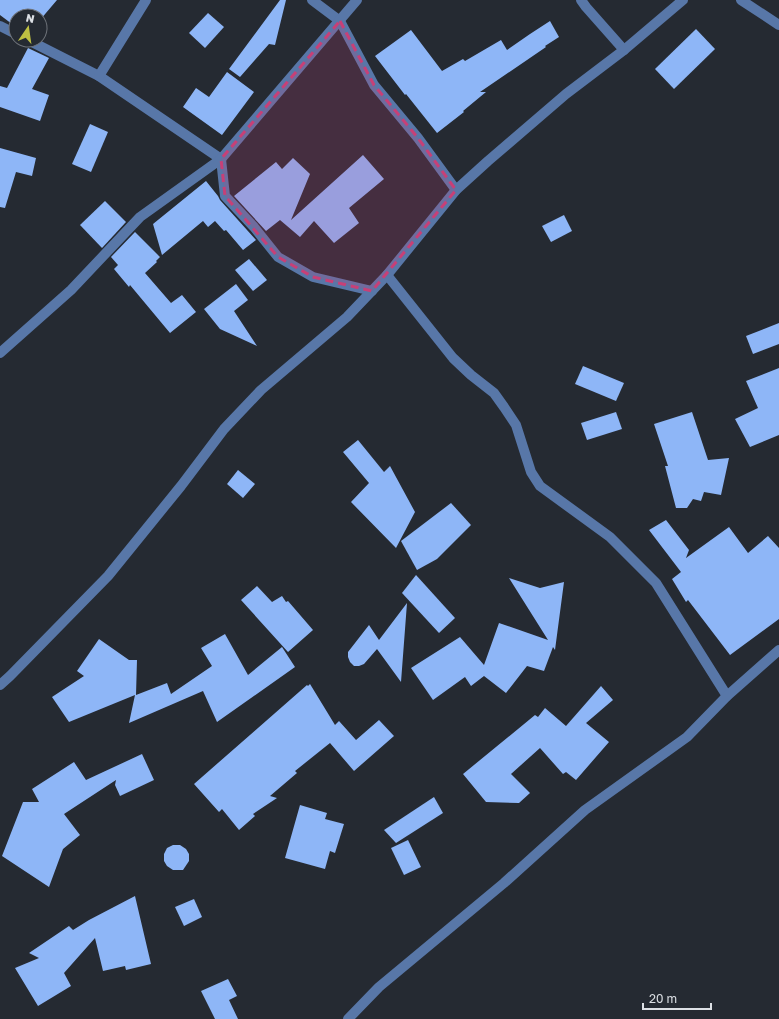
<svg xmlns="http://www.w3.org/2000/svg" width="779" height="1019" font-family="'Golos Text',sans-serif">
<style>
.building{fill:#8eb6f7}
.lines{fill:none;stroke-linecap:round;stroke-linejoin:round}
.minor{stroke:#5877a8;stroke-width:10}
.marked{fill:#c74077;fill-opacity:0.2;stroke:#c74077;stroke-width:3;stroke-dasharray:8 5;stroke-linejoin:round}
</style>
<rect width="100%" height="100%" fill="#252a32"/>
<g class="building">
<path d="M0,0H57L40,20V16H16V27L0,15Z"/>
<path d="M280,0H286L275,45L269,44L240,77L229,69Z"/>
<path d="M208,13L224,27L205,48L189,33Z"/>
<path d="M550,21L559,37L545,46L546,47L480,92H486L463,111L464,112L437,133L406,94L405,95L375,56L411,30L442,71L463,59L465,61L501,40L507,50L530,34Z"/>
<path d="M696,29L715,49L674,89L655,69Z"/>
<path d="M28,48L49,58L32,89L49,95L40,121L0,107V86L7,88Z"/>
<path d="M227,72L254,92L222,135L183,107L196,88L209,97Z"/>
<path d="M90,124L108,132L91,172L72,164Z"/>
<path d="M0,148L36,158L32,176L16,172L5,208L0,207Z"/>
<path d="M363,155L384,179L349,208L359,223L334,243L314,221L300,237L280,220L266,231L234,196L276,162L282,169L293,158L310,174L291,220Z"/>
<path d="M206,181L218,196L220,200L256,240L243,250L226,230L224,231L215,221L208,227L203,221L162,255L153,224Z"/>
<path d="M105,201L126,222L102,248L80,225Z"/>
<path d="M564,215L572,231L551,242L542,226Z"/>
<path d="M135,232L160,257L156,261L157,262L145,273L171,303L182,295L196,312L170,333L130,285L129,287L114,269L118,265L111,257Z"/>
<path d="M249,259L267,280L253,291L235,270Z"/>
<path d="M236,284L248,300L234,311L257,346L220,329L204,309Z"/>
<path d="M779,323V344L753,354L746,336Z"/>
<path d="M583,366L624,383L616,401L575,384Z"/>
<path d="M779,368V435L750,447L735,419L758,408L746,381Z"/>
<path d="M616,412L622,429L587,440L581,423Z"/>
<path d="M692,412L708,460L729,458L721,495L704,492L701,501L693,499L687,508H676L665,466H668L654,424Z"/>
<path d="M358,440L384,472L390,466L415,512L396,548L351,502L369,483L343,452Z"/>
<path d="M238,470L255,484L243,498L227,484Z"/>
<path d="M451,503L471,525L437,559L417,570L401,541Z"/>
<path d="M666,520L689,550L686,558L729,527L748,553L768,536L779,548V619L730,655L688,600L686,602L672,579L681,572L649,530Z"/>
<path d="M416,575L455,618L439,633L402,593Z"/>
<path d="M509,578L540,588L564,582L555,650L553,647L544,671L527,666L506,693L484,676L471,686L465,677L433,700L411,668L460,637L484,665L499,623L548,640Z"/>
<path d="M257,586L272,602L282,596L286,602L288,601L313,630L288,652L241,600Z"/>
<path d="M407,603L401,682L377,649L364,664L359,666H354L350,662L348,657V652L369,625L379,640Z"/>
<path d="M225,634L248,675L282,647L295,667L217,722L203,691L129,723L135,695L69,722L52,697L84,676L77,671L99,639L129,660H137L136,695L167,683L171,694L212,666L201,648Z"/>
<path d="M310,684L335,725L339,721L356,740L379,720L394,736L354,771L330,743L295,771L297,773L270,796L277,798L253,814L255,816L239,830L222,809L219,812L194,784L307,685L308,686Z"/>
<path d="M601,686L613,700L586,723L609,742L576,780L566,772L563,774L540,748L511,774L530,793L519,803L486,802L463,774L535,715L538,717L545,708L566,726Z"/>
<path d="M142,754L154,780L120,796L115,785L116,780L64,814L80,835L63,849L49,887L2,856L23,802H39L32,789L74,762L86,780Z"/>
<path d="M434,797L443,813L396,843L384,830Z"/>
<path d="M300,805L327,813L325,819L344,824L335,853L330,851L325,869L285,858Z"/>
<path d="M408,840L421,867L404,875L391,848Z"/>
<path d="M173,845H180L186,849L189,854V861L183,870H173L167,866L164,861V854L167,848Z"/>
<path d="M135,896L151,964L126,970L125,966L103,971L95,938L64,973L71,986L38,1006L15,968L39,958L29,953L69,926L73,930L89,920Z"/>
<path d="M194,899L202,917L184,926L175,907Z"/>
<path d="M228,979L237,996L229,1000L238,1019H215L201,991Z"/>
</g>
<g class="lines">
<g class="minor">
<path d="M312,0L340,21L374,85L418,138L456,190"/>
<path d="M581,0L586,7L624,50"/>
<path d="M741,0L779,25"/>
<path d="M0,26L16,34"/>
<path d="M28,40L99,76L221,159L225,196L254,227L278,257L313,277L372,291"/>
<path d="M99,76L146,0"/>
<path d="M387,275L453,358L471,375L494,393L504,407L516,425L531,472L540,486L610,537L656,583L727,696"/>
<path d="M0,353L71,290L140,217L221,159L357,0"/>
<path d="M0,685L10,676L108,576L181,486L224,429L261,390L347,317L387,275L456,190L488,161L566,94L624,50L683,0"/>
<path d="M348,1019L379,987L504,883L585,810L687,737L727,696L779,650"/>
</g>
</g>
<path class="marked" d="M340,21L374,85L418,138L456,190L372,291L313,277L278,257L225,196L221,159Z"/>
<g transform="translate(28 28) rotate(13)"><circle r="19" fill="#252a32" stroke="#6f737a"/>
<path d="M0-3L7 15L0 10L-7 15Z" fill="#bebf42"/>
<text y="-6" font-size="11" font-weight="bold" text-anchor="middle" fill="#dde0e5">N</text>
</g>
<path d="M643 1003v6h68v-6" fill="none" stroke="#dde0e5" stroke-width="2"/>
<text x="649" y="1003" font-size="12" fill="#dde0e5" stroke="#252a32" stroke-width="3" paint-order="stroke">20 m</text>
</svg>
